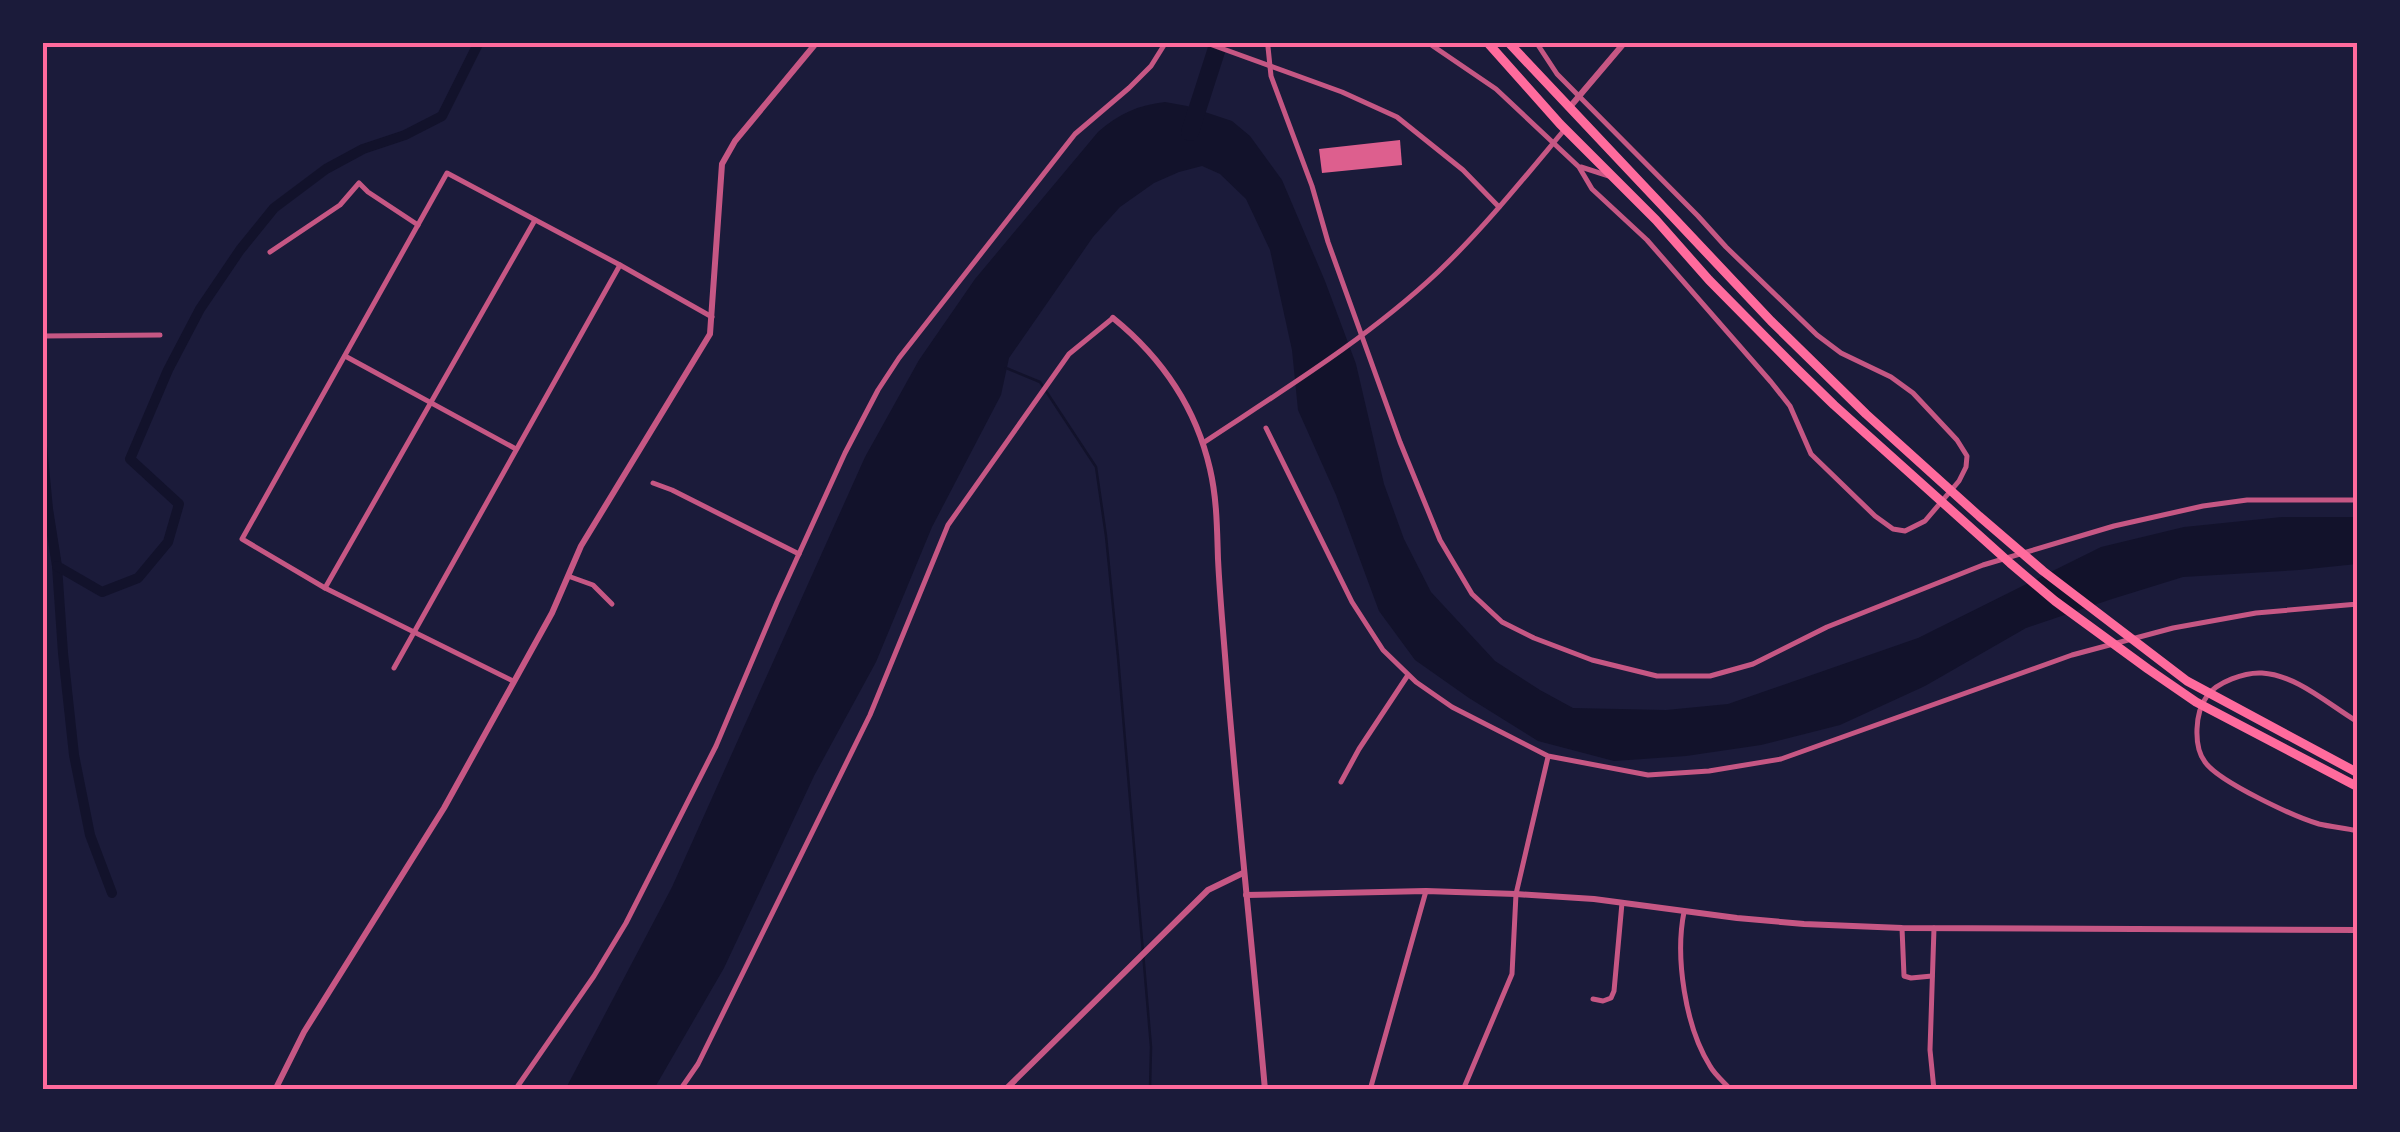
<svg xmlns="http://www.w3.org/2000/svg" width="2400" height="1132" font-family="'Public Sans',sans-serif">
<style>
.water{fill:#12122b}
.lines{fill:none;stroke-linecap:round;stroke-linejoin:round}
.stream{stroke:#12122b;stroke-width:2.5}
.canal{stroke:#12122b;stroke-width:10}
.river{stroke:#12122b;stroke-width:18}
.building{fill:#dd5f8e}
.minor{stroke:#c65784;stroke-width:5}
.tertiary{stroke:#c65784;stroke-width:6}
.trunk{stroke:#ff6b9d;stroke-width:9}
.neatline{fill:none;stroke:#ff6b9d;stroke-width:4}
</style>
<rect width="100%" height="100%" fill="#1b1b3a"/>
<path class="water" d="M1165,102L1187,106L1232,121L1250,136L1282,180L1325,281L1356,364L1384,484L1404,539L1431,592L1495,661L1540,690L1573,708L1666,710L1728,704L1918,638L2101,547L2184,527L2282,517H2357V564L2299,570L2183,577L2112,599L2026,628L1925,686L1840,725L1761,745L1686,756L1614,761L1538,741L1469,698L1415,660L1379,611L1336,495L1298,410L1292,350L1270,250L1246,199L1220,174L1202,166L1179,172L1154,183L1120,207L1093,237L1009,358L1001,395L932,527L876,662L814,776L724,968L654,1089L565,1090L672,887L865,457L919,360L975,279L1098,132C1118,114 1138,105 1165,102Z"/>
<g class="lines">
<path class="stream" d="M1006,368L1040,382L1096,467L1106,536L1118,657L1151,1047L1150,1090"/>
<g class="canal">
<path d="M42,446L48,509L57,566L63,653L74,755L90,835L112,893"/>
<path d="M57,566L102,592L138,578L168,542L179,504L130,459L168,370L200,309L240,250L274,208L326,169L363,149L405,135L442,116L479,42"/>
</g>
<path class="river" d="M1190,132L1219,42"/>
</g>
<path class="building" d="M1400,140L1402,165L1322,173L1319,149Z"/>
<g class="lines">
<g class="minor">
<path d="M1204,42L1342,92L1397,117L1463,170L1499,207"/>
<path d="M1427,42L1496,89L1579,167L1592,189L1647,240L1771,382L1790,406L1811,454L1875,516L1893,529L1905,531L1925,521L1959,481L1966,467L1967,456L1957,440L1913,393L1891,377L1841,353L1817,335L1726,247L1698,216L1557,74L1536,42"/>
<path d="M1268,47L1271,76L1312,186L1328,242L1400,442L1440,540L1472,594L1502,622L1534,638L1592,660L1657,676H1710L1753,664L1827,627L1983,565L2114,526L2203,506L2247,500H2358"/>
<path d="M1581,167L1609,176"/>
<path d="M270,252L340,205L359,183L368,192L418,225"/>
<path d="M42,336L160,335"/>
<path d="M345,356L516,449"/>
<path d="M1266,428L1352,602L1383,650L1416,682L1452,707L1548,756L1648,775L1709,771L1781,759L2072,655L2173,628L2256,613L2358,604"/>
<path d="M1203,443C1283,390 1368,338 1438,272C1484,228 1524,178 1565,129"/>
<path d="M653,483L672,490L799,554"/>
<path d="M568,576L593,585L612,604"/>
<path d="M325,588L535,220"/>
<path d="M394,668L620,265"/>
<path d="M513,681L325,588L242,539L447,173L620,265L712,317"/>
<path d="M2358,722C2329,705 2297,675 2262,673C2245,672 2217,682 2207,696C2195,712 2193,746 2205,762C2219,782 2295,817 2319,824C2332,827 2345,828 2358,831"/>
<path d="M1341,782L1359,749L1408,675"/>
<path d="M1684,912C1675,957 1685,1026 1710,1066C1715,1075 1724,1082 1731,1090"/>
<path d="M1902,928L1904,976L1911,978L1932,976"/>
<path d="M1593,999L1603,1001L1611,998L1614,991L1622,903"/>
<path d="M515,1090L594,976L626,923L716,746L777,602L845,453L878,390L899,358L1075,134L1129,88L1151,66L1166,42"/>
<path d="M680,1090L698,1064L870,715L948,525L1069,354L1113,318"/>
<path d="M1370,1090L1426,891"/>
<path d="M1463,1090L1512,974L1516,894L1548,757"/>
<path d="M1934,1090L1930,1050L1934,928"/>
</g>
<g class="tertiary">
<path d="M1569,108L1625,42"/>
<path d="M1113,318C1161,357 1196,408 1210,469C1217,499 1217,529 1218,559C1220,600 1224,640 1227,681C1238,817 1253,953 1265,1090"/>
<path d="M1246,895L1426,891L1516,894L1594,899L1737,918L1804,924L1902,928L2358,930"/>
<path d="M275,1090L304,1032L444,808L552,613L581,546L710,334L722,164L735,141L817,42"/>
<path d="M1005,1090L1208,890L1243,873"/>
</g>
<g class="trunk">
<path d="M1487,42L1560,124L1656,220L1709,280L1797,369L1834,405L2010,563L2055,601L2148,669L2196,702L2358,787"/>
<path d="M1508,42L1771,321L1866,414L1979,516L2043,571L2187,681L2358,773"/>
</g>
</g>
<rect width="2400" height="1132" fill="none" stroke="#1b1b3a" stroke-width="90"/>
<rect x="45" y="45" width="2310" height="1042" class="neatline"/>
</svg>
